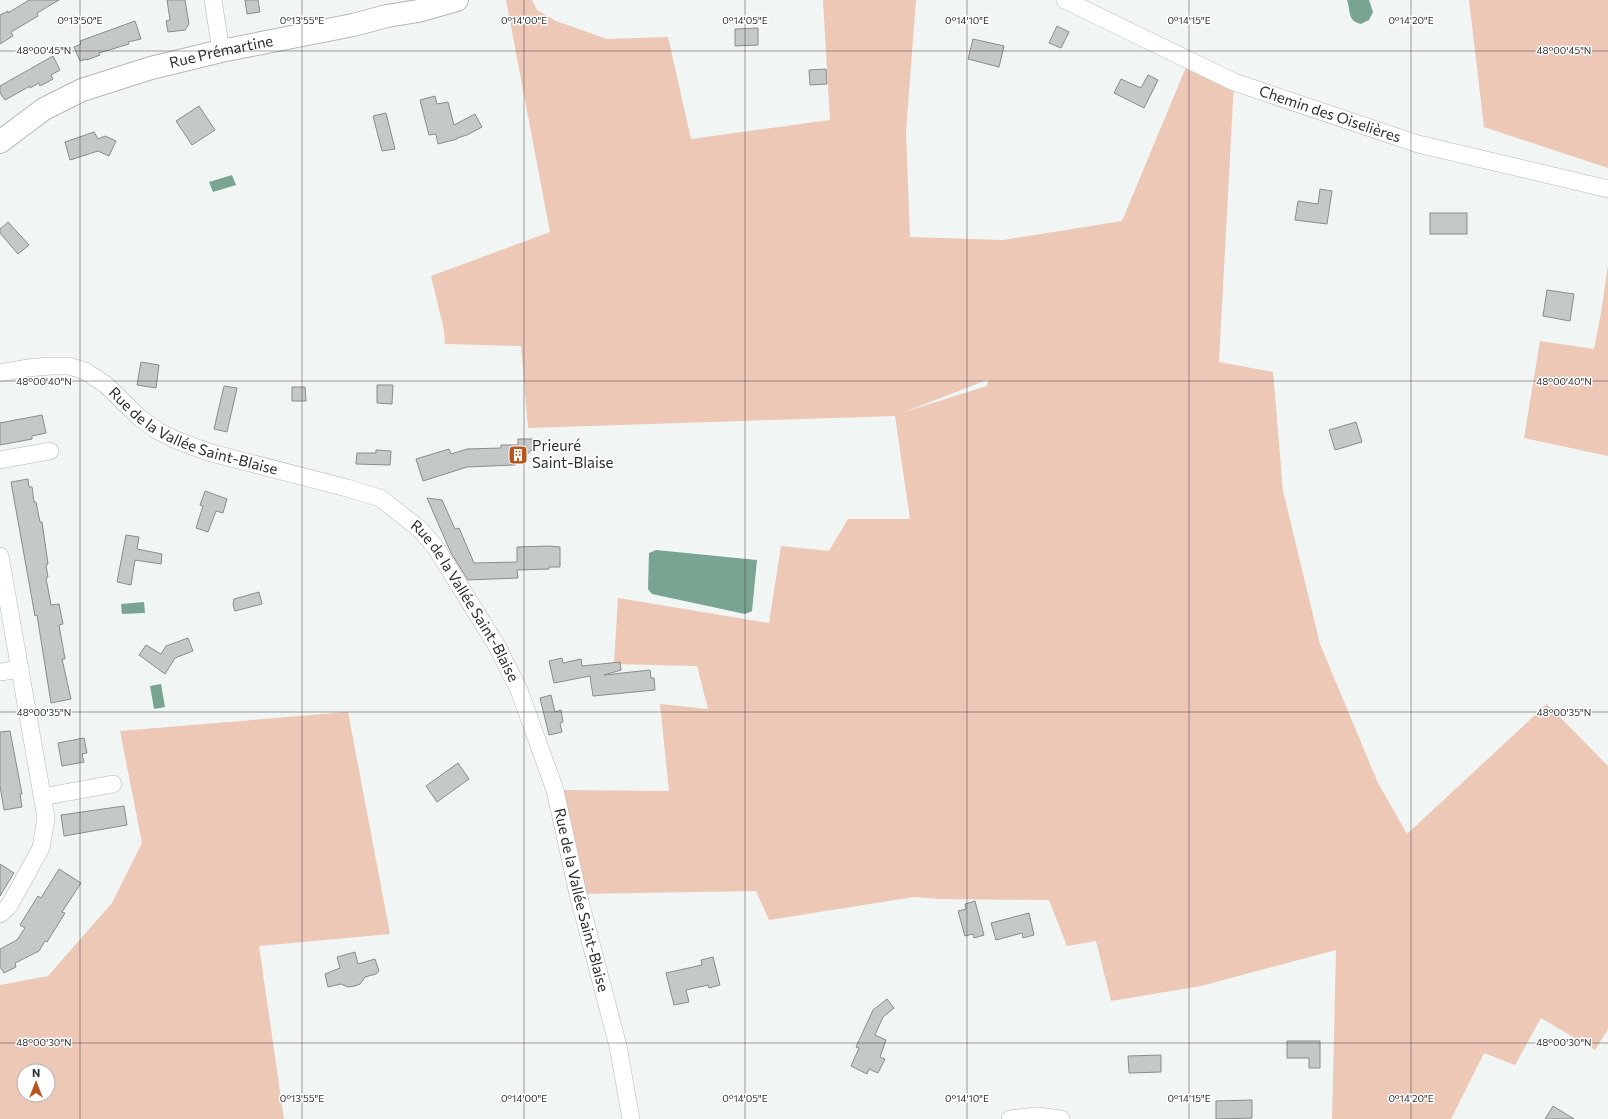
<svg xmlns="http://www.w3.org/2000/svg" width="1608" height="1119" font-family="Commissioner,sans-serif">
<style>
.green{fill:#edc8b7;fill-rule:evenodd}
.water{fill:#7aa492}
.building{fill:#c4c8c6;stroke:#8a8d8c}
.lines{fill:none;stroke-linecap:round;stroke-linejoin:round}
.street-casing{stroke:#b4b7b6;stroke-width:18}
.secondary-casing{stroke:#b4b7b6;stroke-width:24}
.street{stroke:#fff;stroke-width:17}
.secondary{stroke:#fff;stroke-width:22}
.ticks{fill:none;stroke:#2e2f2f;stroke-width:1;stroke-opacity:0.45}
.labels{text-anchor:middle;stroke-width:3;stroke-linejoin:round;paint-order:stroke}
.street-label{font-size:15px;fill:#2e2f2f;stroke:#fff}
.poi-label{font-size:15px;fill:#2e2f2f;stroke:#fff;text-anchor:start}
.ticks-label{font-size:10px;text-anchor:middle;fill:#2e2f2f;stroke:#fff;stroke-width:3;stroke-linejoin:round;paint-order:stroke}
</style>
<rect width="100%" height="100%" fill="#f1f5f3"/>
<g class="green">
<path d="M506,0H532L537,10L556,21L607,39L668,37L691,139L830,120L823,0H916L906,131L910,237L1003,240L1122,221L1189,60L1234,82L1219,362L1273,372L1283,491L1320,644L1378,783L1407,834L1547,704L1608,766V1029L1595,1050L1541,1018L1515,1065L1484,1053L1451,1119H1332L1336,950L1201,986L1111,1001L1096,941L1067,946L1049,900L940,899L914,897L769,920L756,891L578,894L555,790L669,791L660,704L708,709L697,666L614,664L618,598L769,623L781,546L829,551L848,519H910L895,416L528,428L521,346L445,344L444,330L431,276L550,232ZM988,380L987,386L904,412L987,380Z"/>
<path d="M1469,0H1608V168L1484,127Z"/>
<path d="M1608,265V456L1524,438L1540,341L1594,349L1601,313Z"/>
<path d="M348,712L390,934L259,946L284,1119H0V985L48,976L112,903L142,843L120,731ZM24,1071H48V1095H24Z"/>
</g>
<g class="water">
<path d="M1347,0H1369L1373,12L1369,20L1361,24C1347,21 1351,11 1347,0Z"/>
<path d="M232,175L236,185L213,192L209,182Z"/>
<path d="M656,550L757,560L752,611L745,614L652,594L648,589L649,553Z"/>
<path d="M144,602L145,613L122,614L121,604Z"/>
<path d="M161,684L165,707L154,709L150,686Z"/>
</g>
<g class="building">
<path d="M29,0H59L37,13L38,16L11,32L13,36L0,44V15L8,11V13Z"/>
<path d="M167,0H185L189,24L185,30L168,32L166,21L170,20Z"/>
<path d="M245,0H258L260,12L247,14Z"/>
<path d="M135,21L141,39L128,42L129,44L99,53L100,55L87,60V59L80,61L74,47L81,44L80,41Z"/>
<path d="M1057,26L1069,32L1061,48L1049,43Z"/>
<path d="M758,28V45L735,46V29Z"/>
<path d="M973,39L1004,46L999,67L968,59Z"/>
<path d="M53,56L60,70L51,75L53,79L40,86L39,83L30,88V86L5,100L0,93V86Z"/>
<path d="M826,69L827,84L810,85L809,70Z"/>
<path d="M1148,75L1158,80L1144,108L1114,93L1121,79L1141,88Z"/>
<path d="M435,96L437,104L448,102L454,125L475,114L482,127L467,135L457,138V139L438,144L436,134L429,135L420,100Z"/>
<path d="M199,106L215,130L192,145L176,121Z"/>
<path d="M386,113L395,149L382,151L373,116Z"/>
<path d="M94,132L98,139L105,136L116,141L109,156L98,151L70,160L65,142Z"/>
<path d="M1320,189L1332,191L1327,224L1295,220L1298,201L1318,204Z"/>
<rect x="1430" y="213" width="37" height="21"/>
<path d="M8,222L29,245L18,254L0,233V229Z"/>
<path d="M1547,290L1574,294L1570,321L1543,316Z"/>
<path d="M141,362L159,365L156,388L137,385Z"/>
<path d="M377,385H393L392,404L377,403Z"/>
<path d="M224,386L237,388L227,432L214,429Z"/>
<path d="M292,387H305L306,401H292Z"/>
<path d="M42,415L46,433L32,436V439L0,445V423Z"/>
<path d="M1356,422L1362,442L1335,450L1329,430Z"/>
<path d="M518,439H533V449L515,465L467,467L423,481L416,459L449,449L451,454L467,449L501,448V445H518Z"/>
<path d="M376,450L391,451L390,465L356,464L357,453H376Z"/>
<path d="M28,479L29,487H32L34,502H36L40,522H42L48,564L46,565L48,577L46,578L51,605L59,604L63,624L59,625L65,659H62L71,699L51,703L37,615L35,616L11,482Z"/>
<path d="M205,491L227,499L223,513L216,511L208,532L196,528L203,506L200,505Z"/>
<path d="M427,498L442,500L455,529L459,528L474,563L517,562V547L549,546L560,547V567H549V569L517,570L518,578L468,580L451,553Z"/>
<path d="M126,535L139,537L137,549L162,554L161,564L135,560L131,585L117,582Z"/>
<path d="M259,592L262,604L235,611L233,605L234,599Z"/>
<path d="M188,638L193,651L175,658L165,674L139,655L146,645L161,654L166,646Z"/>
<path d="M562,658L563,663L581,659L582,666L620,662L621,670L604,675L650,670L651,678H654L655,690L593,696L590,676L554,683L549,661Z"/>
<path d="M551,695L555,712L561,710L563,722L560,723L562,732L549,735L540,698Z"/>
<path d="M10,731L22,794H20L22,807L4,810L0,786V732Z"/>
<path d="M84,738L87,753L82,754L84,762L62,766L58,743Z"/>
<path d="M458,763L469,779L437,802L426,786Z"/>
<path d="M124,806L127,825L64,836L61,815Z"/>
<path d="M0,864L14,873L0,896Z"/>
<path d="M59,869L81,883L62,912L65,913L47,942L45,941L39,951L15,963L16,967L4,973L0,967V949L17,940L25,928L20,925L38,896L41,898Z"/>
<path d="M975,901L984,935L974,938L973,934L965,936L958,911L966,909L965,904Z"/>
<path d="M1029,913L1034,935L1023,938L1022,933L996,940L991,923Z"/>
<path d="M355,952L358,964L375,959L379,971L376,974L365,977L360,984L355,986L348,987L341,984L328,987L325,974L340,968L337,957Z"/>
<path d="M713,957L720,985L709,988L708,985L686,990L689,1002L674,1005L666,973L702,965L701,960Z"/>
<path d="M887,999L894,1008L883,1017L875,1035L886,1040L880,1057L885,1059L878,1073L869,1069L867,1074L851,1066L859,1048L856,1047L873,1010Z"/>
<path d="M1287,1041H1320V1068H1309V1058H1287Z"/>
<path d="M1161,1055V1072L1129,1073L1128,1056Z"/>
<path d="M1252,1100V1118L1216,1119V1101Z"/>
<path d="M1553,1106L1574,1119H1545Z"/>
</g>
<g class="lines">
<defs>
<g id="street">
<path d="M213,0L221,51"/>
<path id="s1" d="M1065,0L1234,82L1418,144L1608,189"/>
<path id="s2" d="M0,373L27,368L51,366H69L85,371L106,385L140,418L158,431L176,440L208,452L347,488L380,498L421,530L436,548L497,646L519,690L555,790L578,894L618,1046L631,1119"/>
<path d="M0,460L50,451"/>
<path d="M0,556L46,818L41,848L9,906L0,914"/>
<path d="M0,672L20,669"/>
<path d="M42,797L113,784"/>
<path d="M1010,1119L1037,1116L1061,1119"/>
</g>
<g id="secondary">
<path id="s3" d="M0,142L44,109L82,90L151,68L221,51L353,25L387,16L418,11L457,0"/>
</g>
</defs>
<use href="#street" class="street-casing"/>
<use href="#secondary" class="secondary-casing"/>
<use href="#street" class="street"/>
<use href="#secondary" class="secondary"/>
</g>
<path class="ticks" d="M80,0V1119M302,0V1119M524,0V1119M745,0V1119M967,0V1119M1189,0V1119M1411,0V1119M0,51H1608M0,381H1608M0,712H1608M0,1043H1608"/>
<defs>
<symbol id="building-square" viewBox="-11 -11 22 22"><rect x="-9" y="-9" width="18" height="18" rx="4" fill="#b8551c" stroke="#fff"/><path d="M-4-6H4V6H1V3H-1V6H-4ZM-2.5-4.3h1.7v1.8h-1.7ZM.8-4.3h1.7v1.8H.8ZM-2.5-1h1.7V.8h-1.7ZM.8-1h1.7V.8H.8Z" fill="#fff"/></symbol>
</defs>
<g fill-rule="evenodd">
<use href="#building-square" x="507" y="444" width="22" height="22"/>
</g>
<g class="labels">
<g class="street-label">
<text dy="5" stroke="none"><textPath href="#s3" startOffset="242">Rue Prémartine</textPath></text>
<text dy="5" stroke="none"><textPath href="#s1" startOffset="289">Chemin des Oiselières</textPath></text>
<text dy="5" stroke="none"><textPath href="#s2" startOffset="213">Rue de la Vallée Saint-Blaise</textPath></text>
<text dy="5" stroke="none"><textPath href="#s2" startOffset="549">Rue de la Vallée Saint-Blaise</textPath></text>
<text dy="5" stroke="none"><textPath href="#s2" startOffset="873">Rue de la Vallée Saint-Blaise</textPath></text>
</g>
<g class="poi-label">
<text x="532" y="451">Prieuré<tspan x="532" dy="17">Saint-Blaise</tspan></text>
</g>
</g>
<g class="ticks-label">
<text x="80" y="24">0°13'50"E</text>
<text x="302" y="24">0°13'55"E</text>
<text x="524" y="24">0°14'00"E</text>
<text x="745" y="24">0°14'05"E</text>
<text x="967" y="24">0°14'10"E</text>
<text x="1189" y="24">0°14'15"E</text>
<text x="1411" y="24">0°14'20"E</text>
<text x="44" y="54">48°00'45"N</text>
<text x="1564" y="54">48°00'45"N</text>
<text x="44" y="385">48°00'40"N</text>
<text x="1564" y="385">48°00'40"N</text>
<text x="44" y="716">48°00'35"N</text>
<text x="1564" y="716">48°00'35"N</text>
<text x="44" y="1046">48°00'30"N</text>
<text x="1564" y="1046">48°00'30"N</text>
<text x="302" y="1102">0°13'55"E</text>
<text x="524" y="1102">0°14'00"E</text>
<text x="745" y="1102">0°14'05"E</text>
<text x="967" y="1102">0°14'10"E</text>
<text x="1189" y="1102">0°14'15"E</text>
<text x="1411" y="1102">0°14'20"E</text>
</g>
<g transform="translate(36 1083)"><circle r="19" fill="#ffffff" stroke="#abacac"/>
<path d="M0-3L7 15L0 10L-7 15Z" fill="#b8551c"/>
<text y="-6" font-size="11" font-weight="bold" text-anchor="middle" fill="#2e2f2f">N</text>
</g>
</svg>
